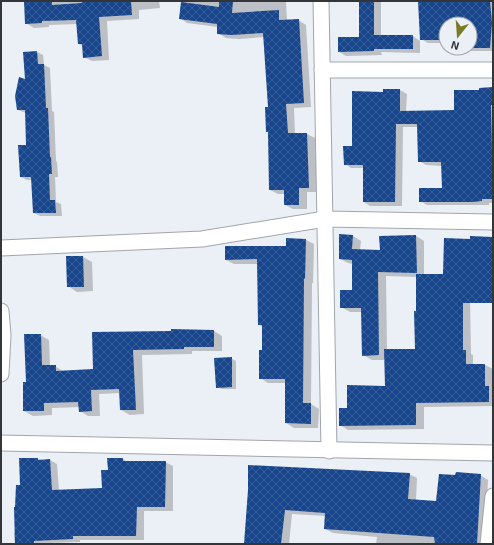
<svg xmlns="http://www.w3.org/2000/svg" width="494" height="545" font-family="'Exo 2',sans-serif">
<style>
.shadow{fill:#0003;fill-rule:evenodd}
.building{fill:url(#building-cross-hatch)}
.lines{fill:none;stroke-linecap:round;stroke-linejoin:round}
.street-casing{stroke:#a1a5ac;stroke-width:17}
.street{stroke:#fff;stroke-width:15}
</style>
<defs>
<pattern id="building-cross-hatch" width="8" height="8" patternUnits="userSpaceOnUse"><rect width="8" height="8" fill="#18468d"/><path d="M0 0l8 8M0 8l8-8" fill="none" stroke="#3a5f98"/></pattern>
</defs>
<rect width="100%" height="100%" fill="#ebeff6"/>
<g class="shadow">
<path d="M25,1H159L160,8L139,10V19L107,21L109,60L92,61L84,57L83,46L79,44L77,24L49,25V27L34,28L26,23Z"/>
<path d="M182,1H286L287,21L298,20L306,25L311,107L294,108L295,134H307L315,138L317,192H307V209H293L285,205V194H278L270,190L269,133L267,132L269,108L264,37L239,39L226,38L218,33V27L187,23L180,18Z"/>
<path d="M360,1H381V36H413L420,41V53L381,52L382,55L346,56L339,52L360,38Z"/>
<path d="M419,1H493V51H463L457,48H470V24H446V43H428L421,39Z"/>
<path d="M37,52L43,55L44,65L50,68L52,111L54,112L56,161L57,162L58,177H55L56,202L61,204L62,216H40L34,213L33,180H27L21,177L27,146L26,113L18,110L26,80Z"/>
<path d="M493,89V203H489V205H427L420,201L443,189L442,166L426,165L419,161L418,127H403L402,206H370L364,202V168H351L345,164L353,147L384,93L400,90L407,94L406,112L455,111L480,91Z"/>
<path d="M353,236L361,241L360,250L381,251L416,236L424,241V275L470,298L471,354L473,355V365H485L493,369V406L424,407V429L348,430L340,425L348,409L386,387V360H372L363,355L362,312H350L341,307L353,291V264L348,263L340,259ZM386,276L417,277V312L416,350H387Z"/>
<path d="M471,237L493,238V274L452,275Z"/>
<path d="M287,239L306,240L314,244L313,283H312L311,404L319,409L318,428H294L286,423V383H268L260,378L263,351V327L259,325L258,264H234L226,260L287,247Z"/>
<path d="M83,257L92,262L93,291L77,292L68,286Z"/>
<path d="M214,331L222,336V351H192V354L142,355L144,414L130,415L121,410L120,393L99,394L100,416H88L80,411V407L52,408V415L33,416L24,411L27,383L40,335L49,340L50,366H55L64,372L94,370L93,333Z"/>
<path d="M231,358L236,361V389H222L217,387Z"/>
<path d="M20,459H38L41,460H50L57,464L59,491L103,489L109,471L123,459L128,462H165L173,466V511H144V540H80V542L15,544L14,533H16L21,486Z"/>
<path d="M409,474L417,478L416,500L437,502L456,476L480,475L488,480L485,544H376L377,537L333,533L325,529L326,516L292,514L289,544H246L249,490Z"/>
</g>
<g class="building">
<path d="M24,1H52V5L82,3V1H131L132,15L99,17L102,56L83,58L82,44H78L76,20L42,21V23L25,24Z"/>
<path d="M219,1H233L232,13L279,10V20L299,19L304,103L286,104L288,133H307L309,188H299V205H284V190H269L268,132H266L265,107H268L263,33L231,35L217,34V24L179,19L181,2L219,7Z"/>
<path d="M359,1H374V35H413V49H374V51L338,52V37H359Z"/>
<path d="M418,1H490L492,23L490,48H470V24H446V40H420Z"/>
<path d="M37,51L38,64H44L46,108H48L50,157H51L52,174H49L50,200H55L56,213H33L31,177H20L18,145H26L25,110H17L15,96L19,77L25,79L23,52Z"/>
<path d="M493,87V105H491L493,199H482V201L473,202H419V188H442L441,162H418L417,124H396L395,202H363V165H344L343,146H352V91L383,92V89H400V111L454,110V90H479V88Z"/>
<path d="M339,234L353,235L352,249L380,250L379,236L416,235L417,273L378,272L379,355L362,356L361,308H340V290H352V260L339,259Z"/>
<path d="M470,236L493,237L492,303H463V350H466V364H485V386H489V402L416,403V425L339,426V408H347V385L385,386L384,349H415L414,311H416V274H443L444,238L470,239Z"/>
<path d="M286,238L306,239L305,279L304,278L303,403H311V424L285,423V379H259V350H262V325H258L257,259L225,260V246H286Z"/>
<path d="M66,256H83L84,287H67Z"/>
<path d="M171,329L214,330V347H184V349L133,350L136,410H120L119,389L91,390L92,411L79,412L78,402L44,403V411H23V382H26L24,334H41L42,365H56V371L93,369L92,332L171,331Z"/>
<path d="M232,357V387L216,388L214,358Z"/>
<path d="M19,458H38V460L50,459L52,490L102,488L101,470H108L107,458H123V461H166L165,507H137L136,536H73V539L34,541V544H15L14,507H15L16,485H20Z"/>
<path d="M248,465L410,473L408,499L436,501L439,474L455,475L456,472L481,474L477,544H435L434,537L324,529L325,513L285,510L281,544H244L248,490Z"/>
</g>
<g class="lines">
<defs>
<g id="street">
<path d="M321,1L329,451"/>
<path d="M322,70H493"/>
<path d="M1,248L202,239L325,219L493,222"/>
<path d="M1,311L3,335L1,374"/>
<path d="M1,443L493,453"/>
<path d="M488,544L493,496"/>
</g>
</defs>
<use href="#street" class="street-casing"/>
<use href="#street" class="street"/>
</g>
<rect width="494" height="545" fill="none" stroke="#333538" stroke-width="4"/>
<g transform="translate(458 36) rotate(197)"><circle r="19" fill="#ebeff6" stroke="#a1a5aa"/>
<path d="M0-3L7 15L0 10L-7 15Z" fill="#7a7c25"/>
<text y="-6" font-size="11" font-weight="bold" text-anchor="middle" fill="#333538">N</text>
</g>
</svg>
